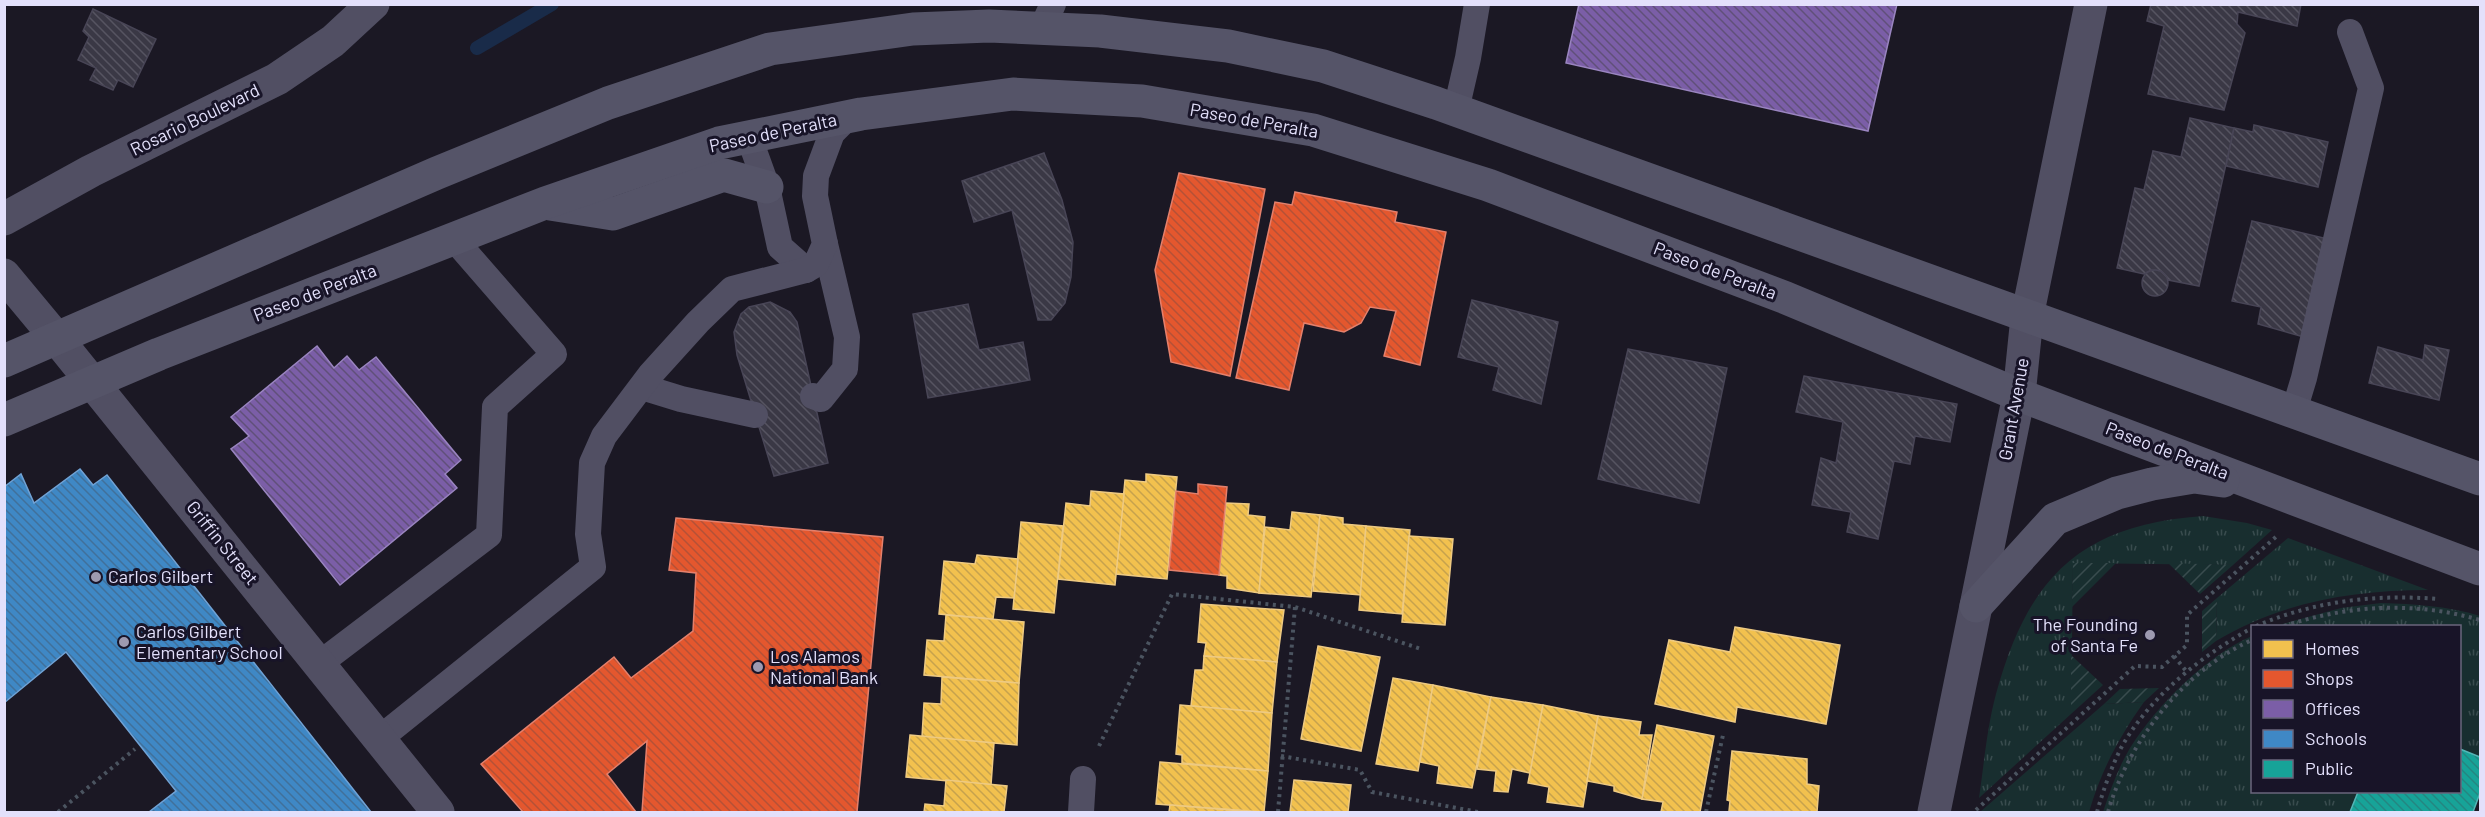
<svg xmlns="http://www.w3.org/2000/svg" width="2485" height="817" font-family="Barlow,sans-serif">
<style>
.grass{fill:url(#grass-tufts)}
.garden{fill:url(#garden-furrows)}
.homes{fill:url(#homes-back-hatch);stroke:#eeca82;stroke-width:1.5}
.shops{fill:url(#shops-back-hatch);stroke:#e4806c;stroke-width:1.5}
.offices{fill:url(#offices-back-hatch);stroke:#9a85c0;stroke-width:1.5}
.schools{fill:url(#schools-back-hatch);stroke:#70a2d5;stroke-width:1.5}
.public{fill:url(#public-back-hatch);stroke:#54b5b6;stroke-width:1.5}
.lines{fill:none;stroke-linecap:round;stroke-linejoin:round}
.stream{stroke:#192b49;stroke-width:14}
.building{fill:url(#building-back-hatch);stroke:#484556;stroke-width:1.5}
.path{stroke:#4b5460;stroke-width:4;stroke-dasharray:3 4.5;stroke-linecap:butt}
.service{stroke:#514f63;stroke-width:26}
.minor{stroke:#514f63;stroke-width:33}
.tertiary{stroke:#514f63;stroke-width:33}
.secondary{stroke:#555468;stroke-width:33}
.poi-dot{fill:#9d9ab0;stroke:#181428;stroke-width:2}
.labels{text-anchor:middle;stroke-width:6;stroke-linejoin:round;paint-order:stroke}
.street-label{font-size:18px;fill:#e3e0fb;stroke:#181428}
.poi-label{font-size:18px;fill:#e3e0fb;stroke:#181428;text-anchor:start}
</style>
<defs>
<pattern id="grass-tufts" width="24" height="20" patternUnits="userSpaceOnUse" patternTransform="scale(1.5)"><rect width="24" height="20" fill="#182e2f"/><path d="M3 7l-1-3M5 7V3M7 7l1-3M15 17l-1-3M17 17v-4M19 17l1-3" fill="none" stroke="#394c4e"/></pattern>
<pattern id="garden-furrows" width="10" height="10" patternUnits="userSpaceOnUse" patternTransform="scale(1.5)"><rect width="10" height="10" fill="#182e2f"/><path d="M-1 1l2-2M0 10L10 0M9 11l2-2" fill="none" stroke="#394c4e"/></pattern>
<pattern id="homes-back-hatch" width="6" height="6" patternUnits="userSpaceOnUse" patternTransform="scale(1.5)"><rect width="6" height="6" fill="#f2c14e"/><path d="M-1 5l2 2M0 0l6 6M5-1l2 2" fill="none" stroke="#c6a24d"/></pattern>
<pattern id="shops-back-hatch" width="6" height="6" patternUnits="userSpaceOnUse" patternTransform="scale(1.5)"><rect width="6" height="6" fill="#e4572e"/><path d="M-1 5l2 2M0 0l6 6M5-1l2 2" fill="none" stroke="#b45137"/></pattern>
<pattern id="offices-back-hatch" width="6" height="6" patternUnits="userSpaceOnUse" patternTransform="scale(1.5)"><rect width="6" height="6" fill="#7b5ea7"/><path d="M-1 5l2 2M0 0l6 6M5-1l2 2" fill="none" stroke="#605079"/></pattern>
<pattern id="schools-back-hatch" width="6" height="6" patternUnits="userSpaceOnUse" patternTransform="scale(1.5)"><rect width="6" height="6" fill="#3f88c5"/><path d="M-1 5l2 2M0 0l6 6M5-1l2 2" fill="none" stroke="#41709a"/></pattern>
<pattern id="public-back-hatch" width="6" height="6" patternUnits="userSpaceOnUse" patternTransform="scale(1.5)"><rect width="6" height="6" fill="#17a398"/><path d="M-1 5l2 2M0 0l6 6M5-1l2 2" fill="none" stroke="#248681"/></pattern>
<pattern id="building-back-hatch" width="6" height="6" patternUnits="userSpaceOnUse" patternTransform="scale(1.5)"><rect width="6" height="6" fill="#3a3845"/><path d="M-1 5l2 2M0 0l6 6M5-1l2 2" fill="none" stroke="#565461"/></pattern>
</defs>
<rect width="100%" height="100%" fill="#1b1824"/>
<g class="grass">
<path d="M2203,516L2247,523L2272,530L2233,565L2073,563L2071,714L1979,798C1984,764 1987,727 1996,694C2028,577 2080,525 2203,516Z"/>
<path d="M2288,538L2428,590C2352,590 2282,602 2216,641L2217,598Z"/>
<path d="M2381,603C2415,604 2448,606 2480,616V757L2460,749V626H2275L2341,608Z"/>
<path d="M2252,636V792H2358L2350,812H2103C2110,791 2118,768 2130,748C2157,705 2206,656 2252,636Z"/>
<path d="M2144,702C2119,737 2101,771 2089,812H1980L2104,704Z"/>
</g>
<g class="garden">
<path d="M2073,563H2116L2072,607Z"/>
<path d="M2168,563L2233,565L2200,594Z"/>
<path d="M2217,598L2216,641L2202,652V611Z"/>
<path d="M2071,655L2103,685L2071,714Z"/>
<path d="M2159,688L2144,702L2104,704L2120,689Z"/>
</g>
<g class="homes">
<path d="M1146,474L1177,477L1167,579L1116,574L1125,480L1146,482Z"/>
<path d="M1091,491L1124,494L1115,585L1058,579L1066,503L1090,506Z"/>
<path d="M1226,503L1249,504L1248,515L1265,517L1259,593L1227,588V576L1219,575Z"/>
<path d="M1292,512L1320,515L1311,597L1259,593L1265,527L1290,530Z"/>
<path d="M1320,515L1343,518V524L1366,526L1361,595L1313,591Z"/>
<path d="M1021,522L1063,526L1054,613L1013,609Z"/>
<path d="M1366,526L1410,530L1402,614L1359,610Z"/>
<path d="M1409,536L1453,539L1445,625L1402,622Z"/>
<path d="M977,555L1018,559L1014,598L996,597L993,619L939,614L944,561L975,564Z"/>
<path d="M1201,604L1284,610L1277,662L1204,656L1206,643L1198,642Z"/>
<path d="M946,615L1024,622L1019,683L924,675L927,640L944,641Z"/>
<path d="M1735,627L1840,645L1826,724L1737,707L1735,722L1655,704L1669,640L1730,652Z"/>
<path d="M1318,646L1380,657L1361,751L1301,739Z"/>
<path d="M1204,656L1277,662L1272,713L1191,706L1195,670H1203Z"/>
<path d="M942,677L1019,683L1017,745L922,737L924,703L941,704Z"/>
<path d="M1393,678L1433,685L1418,771L1376,764Z"/>
<path d="M1433,685L1491,697L1472,788L1437,783L1439,766L1420,762Z"/>
<path d="M1491,697L1543,705L1530,773L1512,769L1508,792L1494,791L1496,771L1477,769Z"/>
<path d="M1180,705L1272,713L1268,771L1182,763V755L1176,754Z"/>
<path d="M1543,705L1598,716L1583,807L1547,802L1549,787L1528,783Z"/>
<path d="M1598,716L1641,722L1639,735H1652L1642,799L1614,791V786L1587,781Z"/>
<path d="M1657,725L1714,736L1700,812H1661L1663,802L1642,799Z"/>
<path d="M910,735L994,743L991,785L906,777Z"/>
<path d="M1732,751L1807,759V784L1819,786L1817,812L1729,811L1730,801L1727,800Z"/>
<path d="M1160,762L1268,771L1264,812L1156,804Z"/>
<path d="M946,780L1007,786L1004,812H924L925,804L944,806Z"/>
<path d="M1294,780L1351,785L1348,812H1290Z"/>
<path d="M1170,805L1253,812H1169Z"/>
</g>
<g class="shops">
<path d="M1179,173L1265,189L1230,376L1171,362L1155,270Z"/>
<path d="M1295,192L1397,212L1395,222L1446,232L1420,365L1384,356L1396,311L1370,307L1361,323L1344,332L1304,323L1289,390L1236,378L1275,202L1292,205Z"/>
<path d="M1198,484L1227,487L1219,575L1169,570L1176,491L1198,494Z"/>
<path d="M676,518L883,537L857,812H642L647,741L607,774L636,812H523L481,764L614,657L631,678L693,631L696,573L669,570Z"/>
</g>
<g class="offices">
<path d="M1579,4H1897L1868,131L1566,63Z"/>
<path d="M317,346L334,368L347,356L359,370L376,357L461,460L445,474L457,488L340,585L231,449L249,436L231,417Z"/>
</g>
<path class="schools" d="M80,469L93,485L107,475L371,812H149L176,791L66,652L4,703V487L21,474L34,503Z"/>
<path class="public" d="M2460,749L2480,757V793L2473,812H2350L2358,792H2460Z"/>
<g class="lines">
<path class="stream" d="M477,48L552,4"/>
</g>
<g class="building">
<path d="M2151,4H2301L2297,26L2238,12L2237,24L2245,33L2224,110L2148,94L2164,26L2147,21Z"/>
<path d="M93,9L156,39L133,87L118,80L113,90L90,80L96,68L78,60L89,37L83,31Z"/>
<path d="M2190,118L2234,128L2199,286L2168,280L2160,271L2151,270L2144,274L2117,268L2135,188L2144,190L2153,151L2181,157Z"/>
<path d="M2254,125L2328,142L2318,187L2226,166L2234,128L2253,132Z"/>
<path d="M1044,153L1062,200L1073,242L1071,277L1065,303L1051,320H1038L1012,210L974,222L962,181Z"/>
<path d="M2252,221L2332,240L2304,337L2258,324L2261,307L2232,301Z"/>
<circle cx="2155" cy="283" r="13"/>
<path d="M1472,300L1558,322L1541,404L1493,390L1499,367L1458,357Z"/>
<path d="M770,302L790,312L797,322L828,463L774,476L737,355L734,332L741,314L749,307Z"/>
<path d="M968,304L979,350L1023,342L1030,380L928,398L913,314Z"/>
<path d="M2425,345L2449,350L2439,400L2369,383L2378,347L2423,360Z"/>
<path d="M1628,349L1727,368L1699,503L1598,479Z"/>
<path d="M1804,376L1957,404L1950,442L1915,436L1910,464L1894,461L1878,539L1847,532L1851,512L1812,505L1821,458L1836,463L1843,422L1796,412Z"/>
</g>
<g class="lines">
<g class="path">
<path d="M2256,626C2315,601 2374,594 2439,599"/>
<path d="M2284,626C2349,605 2414,601 2480,620"/>
<path d="M2174,656L2187,672"/>
<path d="M1099,746L1172,594L1295,607L1421,649"/>
<path d="M1281,756L1360,770L1372,792L1478,812"/>
<path d="M1976,810L2135,666L2162,667L2187,645V615L2277,536"/>
<path d="M58,812L135,749"/>
<path d="M1278,812L1295,607"/>
<path d="M1706,812L1723,735"/>
<path d="M2097,812C2103,791 2111,768 2121,748C2150,696 2201,656 2252,628"/>
<path d="M2108,812C2128,742 2184,670 2252,640"/>
</g>
<g class="service">
<path d="M1042,28L1053,4"/>
<path d="M1456,110L1468,58L1477,4"/>
<path d="M749,137L767,187L780,247L806,270"/>
<path d="M642,387L681,399L755,415"/>
<path d="M813,396L821,399L845,369L847,337L825,244"/>
<path d="M2294,411L2304,378L2371,88L2350,32"/>
<path d="M319,664L489,535L495,407L554,354L454,239"/>
<path d="M379,739L593,567L588,534L592,463L604,436L650,375L698,322L732,289L806,270L816,264L825,244L815,196L816,176L832,133L849,116"/>
<path d="M1081,812L1083,779"/>
</g>
<g class="minor">
<path d="M4,219L91,171L277,79L333,41L373,4"/>
<path d="M4,275L58,340"/>
<path d="M2019,395L2027,317L2091,4"/>
</g>
<g class="tertiary">
<path d="M58,340L438,812"/>
<path d="M1934,812L2019,395"/>
</g>
<g class="secondary">
<path d="M550,204L613,214L724,175L767,187"/>
<path d="M4,361L437,173L608,103L770,49L913,29L989,26L1100,31L1228,46L1323,66L1436,103L2480,479"/>
<path d="M4,420L159,354L545,203L719,143L861,114L1013,94L1142,101L1313,130L1488,185L1786,298L2019,395L2480,569"/>
<path d="M1976,606L2055,519L2117,493L2152,484L2194,477L2223,481"/>
</g>
</g>
<g class="poi-dot">
<circle cx="96" cy="577" r="6"/>
<circle cx="2150" cy="635" r="6"/>
<circle cx="124" cy="642" r="6"/>
<circle cx="758" cy="667" r="6"/>
</g>
<g class="labels">
<g class="street-label">
<text transform="translate(195 120) rotate(-26)" y="6">Rosario Boulevard</text>
<text transform="translate(1254 121) rotate(10)" y="6">Paseo de Peralta</text>
<text transform="translate(773 133) rotate(-12)" y="6">Paseo de Peralta</text>
<text transform="translate(1715 271) rotate(21)" y="6">Paseo de Peralta</text>
<text transform="translate(315 293) rotate(-21)" y="6">Paseo de Peralta</text>
<text transform="translate(2014 409) rotate(-80)" y="6">Grant Avenue</text>
<text transform="translate(2167 451) rotate(21)" y="6">Paseo de Peralta</text>
<text transform="translate(222 543) rotate(51)" y="6">Griffin Street</text>
</g>
<g class="poi-label">
<text x="108" y="583">Carlos Gilbert</text>
<text x="2138" y="631" text-anchor="end">The Founding<tspan x="2138" dy="21">of Santa Fe</tspan></text>
<text x="136" y="638">Carlos Gilbert<tspan x="136" dy="21">Elementary School</tspan></text>
<text x="770" y="663">Los Alamos<tspan x="770" dy="21">National Bank</tspan></text>
</g>
</g>
<rect width="2485" height="817" fill="none" stroke="#e3e0fb" stroke-width="12"/>
<rect x="2251" y="625" width="210" height="168" fill="#181428" stroke="#69667c" stroke-width="1.5"/>
<rect x="2263" y="640" width="30" height="18" fill="#f2c14e" stroke="#69667c" stroke-width="1.5"/>
<text x="2305" y="655" font-size="18" fill="#e3e0fb">Homes</text>
<rect x="2263" y="670" width="30" height="18" fill="#e4572e" stroke="#69667c" stroke-width="1.5"/>
<text x="2305" y="685" font-size="18" fill="#e3e0fb">Shops</text>
<rect x="2263" y="700" width="30" height="18" fill="#7b5ea7" stroke="#69667c" stroke-width="1.5"/>
<text x="2305" y="715" font-size="18" fill="#e3e0fb">Offices</text>
<rect x="2263" y="730" width="30" height="18" fill="#3f88c5" stroke="#69667c" stroke-width="1.5"/>
<text x="2305" y="745" font-size="18" fill="#e3e0fb">Schools</text>
<rect x="2263" y="760" width="30" height="18" fill="#17a398" stroke="#69667c" stroke-width="1.5"/>
<text x="2305" y="775" font-size="18" fill="#e3e0fb">Public</text>
</svg>
